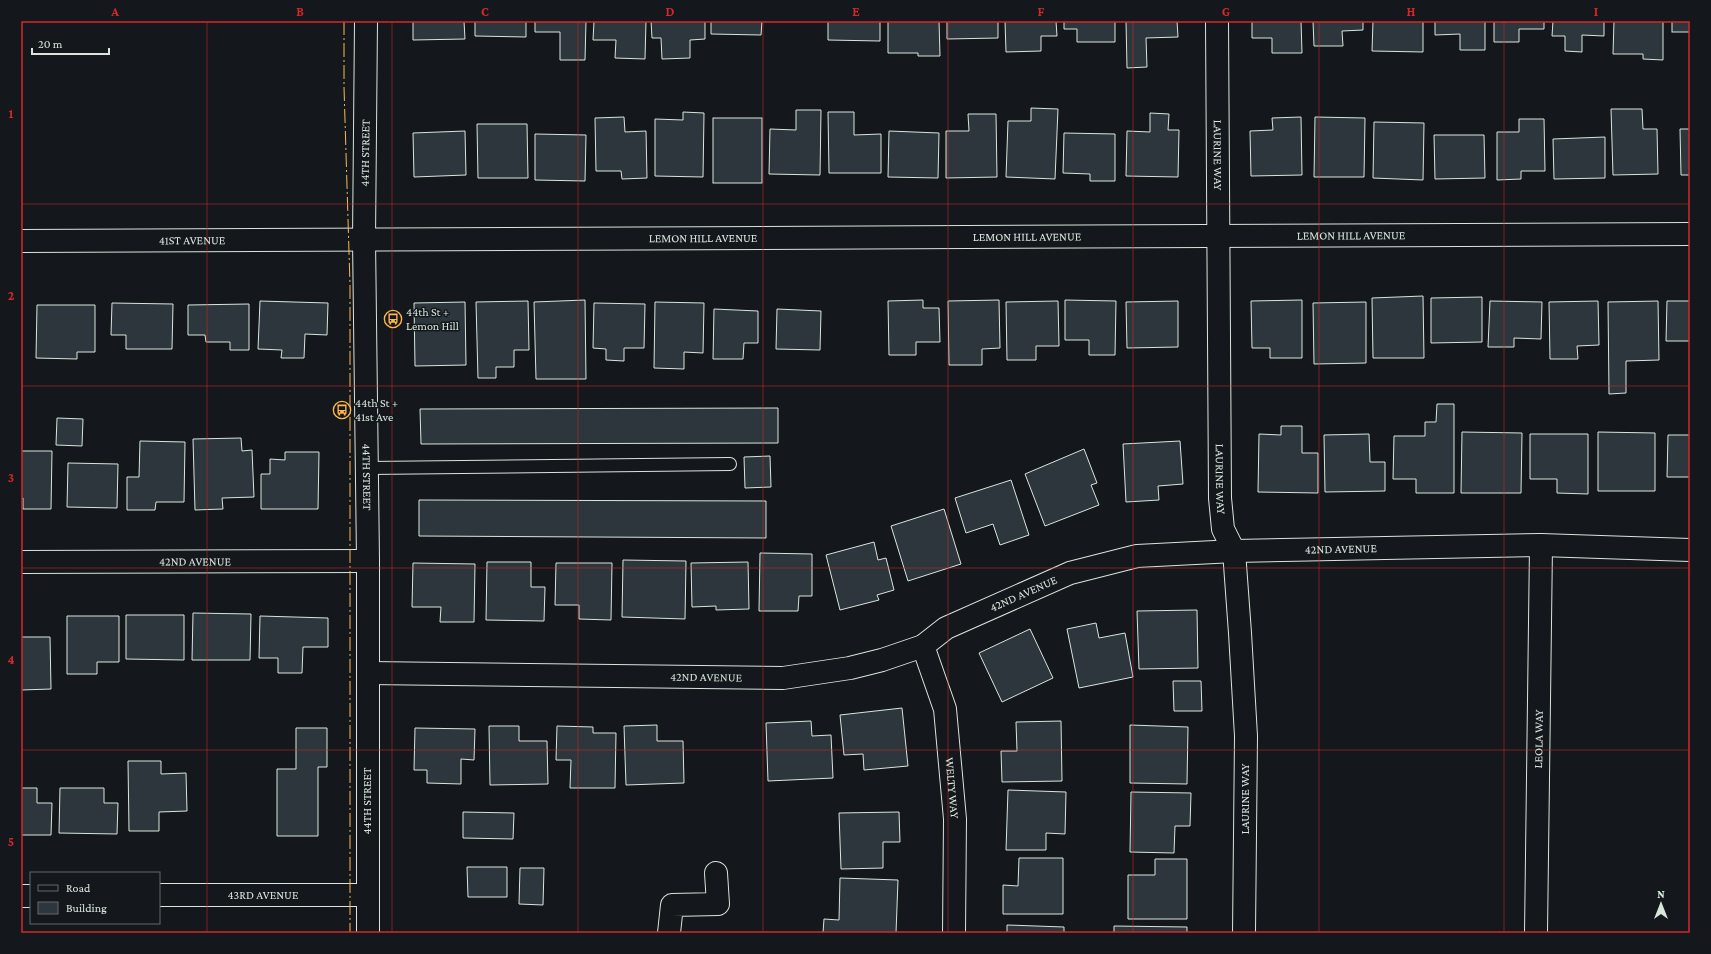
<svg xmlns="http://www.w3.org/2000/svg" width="1711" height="954" font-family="'Crimson Pro',serif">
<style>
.building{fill:#2c363c;stroke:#d8e6dc}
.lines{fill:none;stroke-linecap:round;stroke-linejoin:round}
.service-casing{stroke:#d8e6dc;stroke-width:14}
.minor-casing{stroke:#d8e6dc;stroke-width:24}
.tertiary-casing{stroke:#d8e6dc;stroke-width:24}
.service{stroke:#14181c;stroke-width:12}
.minor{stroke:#14181c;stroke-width:22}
.tertiary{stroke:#14181c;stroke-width:22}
.power{stroke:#ffb74d;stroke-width:1;stroke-dasharray:14 3 2 3;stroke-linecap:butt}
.grid{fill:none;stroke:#d62828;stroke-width:1;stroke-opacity:0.55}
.labels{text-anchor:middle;stroke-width:3;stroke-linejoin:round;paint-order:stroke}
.street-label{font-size:12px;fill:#d8e6dc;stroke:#14181c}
.poi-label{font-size:12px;fill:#d8e6dc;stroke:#14181c;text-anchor:start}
.neatline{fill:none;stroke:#d62828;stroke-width:1.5}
.grid-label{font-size:13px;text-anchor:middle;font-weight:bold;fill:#d62828}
</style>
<rect width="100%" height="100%" fill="#14181c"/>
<g class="building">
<path d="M413,21H464L465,39L413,40Z"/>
<path d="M475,21H526V37L475,36Z"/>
<path d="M535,21H586L585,60H560V32H535Z"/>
<path d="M594,21H646L645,59L615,58L616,40H593Z"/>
<path d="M651,21H705V39L690,40V58L662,59L661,38H652Z"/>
<path d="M711,21H762L761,35L711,34Z"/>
<path d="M828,21H880V41L828,40Z"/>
<path d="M888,21H939L940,56H918V53H888Z"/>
<path d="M947,21H998V38L947,39Z"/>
<path d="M1005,21H1056L1057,36H1041V51L1006,52Z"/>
<path d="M1064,21H1115V42H1077V29H1064Z"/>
<path d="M1126,21H1177L1178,37L1146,38L1147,67L1127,68Z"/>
<path d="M1252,21H1301L1302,53H1272V38H1252Z"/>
<path d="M1313,21H1363V30L1342,31L1343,46H1314Z"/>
<path d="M1373,21H1423V52L1372,51Z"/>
<path d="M1435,21H1485V50H1460V34L1435,35Z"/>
<path d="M1494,21H1544V29H1519V42H1494Z"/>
<path d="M1553,21H1604V36L1582,35V52L1565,51V36H1552Z"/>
<path d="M1614,21H1663V60L1643,59V54H1613Z"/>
<rect x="1672" y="21" width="18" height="11"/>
<path d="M1031,108L1058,109L1055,179L1006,177L1008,121H1031Z"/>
<path d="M1611,109H1642L1643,129H1657L1658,174L1613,175Z"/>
<path d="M796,110H821L820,175L769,174L770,129L796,130Z"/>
<path d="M683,112L704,113L703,177L655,176V119L683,120Z"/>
<path d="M828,112H854V135L881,134V173H829Z"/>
<path d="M1150,113L1169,114L1168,130H1179L1178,177L1126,176L1127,131L1150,132Z"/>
<path d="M968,114H996L997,177L946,178V131H969Z"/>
<path d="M624,117L625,132L646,131L647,178L622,179L621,171H596L595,118Z"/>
<path d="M1301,117L1302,175L1251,176L1250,131L1273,130L1272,118Z"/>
<path d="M1315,117L1365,118L1364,177H1314Z"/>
<rect x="713" y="118" width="49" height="65"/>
<path d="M1519,119H1544L1545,171H1521V179L1497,180V132H1519Z"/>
<path d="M1374,122L1424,123L1423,180L1373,178Z"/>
<path d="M477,124H527L528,178H478Z"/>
<path d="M1680,129H1690V175H1681Z"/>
<path d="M465,131L466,175L414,177L413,133Z"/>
<path d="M889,131L939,133L938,178L888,177Z"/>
<path d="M1064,133L1115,134V181H1090V174L1063,173Z"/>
<path d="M535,134L586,135L585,181L535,180Z"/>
<path d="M1434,135H1484L1485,178L1435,179Z"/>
<path d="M1605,137V178L1554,179L1553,139Z"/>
<path d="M1423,296L1424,358H1373L1372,298Z"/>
<path d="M1482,297V342L1431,343V298Z"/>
<path d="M585,300L586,379H536L534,302Z"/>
<path d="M923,300V308H939L940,342H916V355H889L888,301Z"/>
<path d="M999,300L1000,348L982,349V365H949L948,301Z"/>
<path d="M1065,300L1116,301L1115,355H1089V340H1065Z"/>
<path d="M1302,300V358H1270V348H1252L1251,301Z"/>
<path d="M260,301L328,303L327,335L305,334L304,358H281L282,350L258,349Z"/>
<path d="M528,301L529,350H514V367H496V378H478L476,302Z"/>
<path d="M1058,301L1059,346H1036V360H1007L1006,302Z"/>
<path d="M1178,301V347L1127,348L1126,302Z"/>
<path d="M1490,301L1542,302L1541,339L1514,338V347H1488Z"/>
<path d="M1598,301L1599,345L1577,346L1578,359H1550L1549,302Z"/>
<path d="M1658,301L1659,360L1626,361V393L1609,394L1608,302Z"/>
<path d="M1667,301H1690V341H1666Z"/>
<path d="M465,302L466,365L415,366L414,303Z"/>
<path d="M655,302L704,303L703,353L684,352V369L654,368Z"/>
<path d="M1366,302V363L1314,364L1313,303Z"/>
<path d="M112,303L173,304L172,349H126V335H111Z"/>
<path d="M594,303L645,304L644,348H624V361L606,360V349L593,348Z"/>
<path d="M249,304V350H230V342H206L205,335H188V305Z"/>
<path d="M37,305H95V352H77V359L36,358Z"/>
<path d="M714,309L758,311V343H744L743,359H713Z"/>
<path d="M777,309L821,311L820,350L776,349Z"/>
<path d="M1437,404H1454V493H1416V479H1393L1394,436H1425V422H1436Z"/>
<path d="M778,408V443L421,444L420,409Z"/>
<path d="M57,418L83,419L82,446L56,445Z"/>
<path d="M1281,426H1302V453H1318V493L1258,492L1259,434L1281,435Z"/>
<path d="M1462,432L1522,433L1521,493H1461Z"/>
<path d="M1598,432L1655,433V491H1598Z"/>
<path d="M1369,434L1370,462H1385V491L1325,492L1324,435Z"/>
<path d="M1530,434H1588V494L1557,493V479H1530Z"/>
<path d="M1668,435H1690V477H1667Z"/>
<path d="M241,438L242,451L252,450L254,497L222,498L223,509L195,510L193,439Z"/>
<path d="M140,441L185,442L184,502H156L155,510H127V477H139Z"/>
<path d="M1180,441L1183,484L1158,486L1159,500L1126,502L1123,444Z"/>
<path d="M1084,449L1097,483L1091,485L1099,505L1045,526L1025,474Z"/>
<path d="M21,451H52L51,509H23V498H21Z"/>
<path d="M285,452H319L318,509H261V474H270V459L285,460Z"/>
<path d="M770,456L771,487L745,488L744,457Z"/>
<path d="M68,463L118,464L117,508L67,507Z"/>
<path d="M1011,480L1029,535L1000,545L993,524L966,533L955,498Z"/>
<path d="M419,500L766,501V538L419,536Z"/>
<path d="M944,509L961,564L908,581L891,526Z"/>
<path d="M874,542L878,560L886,558L894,590L877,595L879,600L840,610L826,555Z"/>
<path d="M760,553L812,554V596H799L798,611H759Z"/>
<path d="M623,560L686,561L685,619L622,617Z"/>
<path d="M487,562H531V587H545L544,621L486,620Z"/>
<path d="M748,562L749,609L716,610V606L692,607L691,563Z"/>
<path d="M413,563L475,564L474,622H440L441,607H412Z"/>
<path d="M556,563H612L611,620L579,619V605H555Z"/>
<path d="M1197,610L1198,668L1139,669L1137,611Z"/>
<path d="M193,613L251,614L250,660H192Z"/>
<path d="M126,615H184V660L126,659Z"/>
<path d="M67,616H119V662H97V674H67Z"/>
<path d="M260,616L328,618V647H303L302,673H278V658H259Z"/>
<path d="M1096,623L1099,638L1125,633L1133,677L1079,688L1067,629Z"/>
<path d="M1030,629L1053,678L1002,702L979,653Z"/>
<path d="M21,637H50L51,689L21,690Z"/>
<path d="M1173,681H1201L1202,711H1174Z"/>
<path d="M902,708L908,766L864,770L863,754L844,755L840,715Z"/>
<path d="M811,721L812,736L831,735L833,778L768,781L766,723Z"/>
<path d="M1061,721L1062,781L1002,782L1001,751H1017L1016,722Z"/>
<path d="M657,725V741H683L684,783L626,785L624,726Z"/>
<path d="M1130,725L1188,727L1187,784L1130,783Z"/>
<path d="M489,726H519V741H547L548,784L490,785Z"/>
<path d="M557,726L593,727V733H616L615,788H570L571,760H556Z"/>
<path d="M296,728H327V767H318V836H277V769H296Z"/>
<path d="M415,728L475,729L474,760L461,759V784L427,783V770H414Z"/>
<path d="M128,761H161V774L186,773L187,811L159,812V831H129Z"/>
<path d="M21,788H37V803H52L51,835H21Z"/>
<path d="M60,788H104V803H118L117,834L59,833Z"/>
<path d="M1008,790L1066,792L1065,834L1046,833V850H1006Z"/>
<path d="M1131,792L1191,793L1190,826H1175L1174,853L1130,852Z"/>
<path d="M463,812L514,813L513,839L463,838Z"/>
<path d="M899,812L900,842H883V868L841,869L839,813Z"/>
<path d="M1019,858H1063V914H1003V885L1018,886Z"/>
<path d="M1155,859H1187V919H1128V875H1155Z"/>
<path d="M467,867H507V897H468Z"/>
<path d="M520,868H544L543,905L519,904Z"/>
<path d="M840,878L898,880L896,933H823L824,919L839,920Z"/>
<path d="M1007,925L1064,927V933H1007Z"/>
<path d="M1114,926L1187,927V933H1114Z"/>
</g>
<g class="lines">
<defs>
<path id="service" d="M368,468L730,464"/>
<g id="minor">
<path id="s1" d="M1217,21L1220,498L1223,529L1234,551L1240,633L1246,736L1244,933"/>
<path id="s2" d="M21,562L368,561"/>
<path id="s3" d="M923,646L945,709L955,819L954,933"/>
<path id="s4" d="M368,673L783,678L850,668L882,660L923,646L946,628L1070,573L1137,556L1234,551L1541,545L1690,550"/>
<path id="s5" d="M159,895H367"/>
<path d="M21,896H31"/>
<path d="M669,933L672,905L718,904L716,873"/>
<path id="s6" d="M1536,933L1541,545"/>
</g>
<g id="tertiary">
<path id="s7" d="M366,21L364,239L368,561V933"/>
<path id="s8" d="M21,241L1690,234"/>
</g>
</defs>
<use href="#service" class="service-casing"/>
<use href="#minor" class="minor-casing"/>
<use href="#tertiary" class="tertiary-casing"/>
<use href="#service" class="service"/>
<use href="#minor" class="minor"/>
<use href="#tertiary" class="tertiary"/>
<path class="power" d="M344,21V87L350,285V933"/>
</g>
<path class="grid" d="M207,21V933M392,21V933M578,21V933M763,21V933M948,21V933M1133,21V933M1319,21V933M1504,21V933M21,204H1690M21,386H1690M21,568H1690M21,750H1690"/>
<defs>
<symbol id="bus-ring" viewBox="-11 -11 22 22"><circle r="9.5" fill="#14181c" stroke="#ffb74d" stroke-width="1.5"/><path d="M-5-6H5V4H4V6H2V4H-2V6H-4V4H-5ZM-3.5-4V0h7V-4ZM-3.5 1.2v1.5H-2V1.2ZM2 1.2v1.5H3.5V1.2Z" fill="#ffb74d"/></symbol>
</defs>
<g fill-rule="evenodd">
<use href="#bus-ring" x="383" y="309" width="20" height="20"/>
<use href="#bus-ring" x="332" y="400" width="20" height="20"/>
</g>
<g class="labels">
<g class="street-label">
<text transform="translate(365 153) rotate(-89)" y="4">44TH STREET</text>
<text dy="4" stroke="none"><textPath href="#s1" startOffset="134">LAURINE WAY</textPath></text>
<text dy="4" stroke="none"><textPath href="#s8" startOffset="1330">LEMON HILL AVENUE</textPath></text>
<text dy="4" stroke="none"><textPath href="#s8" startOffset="1006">LEMON HILL AVENUE</textPath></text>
<text dy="4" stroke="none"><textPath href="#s8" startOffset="682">LEMON HILL AVENUE</textPath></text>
<text dy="4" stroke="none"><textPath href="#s8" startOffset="171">41ST AVENUE</textPath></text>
<text dy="4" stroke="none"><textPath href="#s7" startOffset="456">44TH STREET</textPath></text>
<text dy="4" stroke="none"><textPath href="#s1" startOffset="458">LAURINE WAY</textPath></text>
<text dy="4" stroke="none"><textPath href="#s4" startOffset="997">42ND AVENUE</textPath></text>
<text dy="4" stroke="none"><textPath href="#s2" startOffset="174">42ND AVENUE</textPath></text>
<text dy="4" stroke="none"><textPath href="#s4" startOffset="673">42ND AVENUE</textPath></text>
<text dy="4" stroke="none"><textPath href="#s4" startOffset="338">42ND AVENUE</textPath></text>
<text dy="4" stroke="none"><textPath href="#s6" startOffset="194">LEOLA WAY</textPath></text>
<text dy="4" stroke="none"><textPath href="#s3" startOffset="146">WELTY WAY</textPath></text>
<text transform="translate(1245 799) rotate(-90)" y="4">LAURINE WAY</text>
<text transform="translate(367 801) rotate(-90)" y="4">44TH STREET</text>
<text dy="4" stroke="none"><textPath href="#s5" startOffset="104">43RD AVENUE</textPath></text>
</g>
<g class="poi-label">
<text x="406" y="316">44th St +<tspan x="406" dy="14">Lemon Hill</tspan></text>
<text x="355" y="407">44th St +<tspan x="355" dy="14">41st Ave</tspan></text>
</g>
</g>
<rect width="1711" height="954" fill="none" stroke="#14181c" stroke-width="44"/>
<rect x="30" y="872" width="130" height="52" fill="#14181c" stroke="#626a69"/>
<rect x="38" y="885" width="20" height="6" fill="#14181c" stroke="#626a69"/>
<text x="66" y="892" font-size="12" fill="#d8e6dc">Road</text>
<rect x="38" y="902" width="20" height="12" fill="#2c363c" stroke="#626a69"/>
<text x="66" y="912" font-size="12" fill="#d8e6dc">Building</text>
<g transform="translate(1661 904)" stroke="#14181c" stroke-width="3" paint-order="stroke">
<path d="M0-3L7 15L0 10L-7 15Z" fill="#d8e6dc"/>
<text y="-6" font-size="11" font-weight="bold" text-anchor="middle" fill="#d8e6dc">N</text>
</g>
<path d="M32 48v6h77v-6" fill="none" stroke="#d8e6dc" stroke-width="2"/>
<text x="38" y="48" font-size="12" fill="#d8e6dc" stroke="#14181c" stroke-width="3" paint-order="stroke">20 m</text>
<rect x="22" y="22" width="1667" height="910" class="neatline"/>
<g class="grid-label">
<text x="115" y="16">A</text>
<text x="300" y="16">B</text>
<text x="485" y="16">C</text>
<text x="670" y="16">D</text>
<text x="856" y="16">E</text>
<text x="1041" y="16">F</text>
<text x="1226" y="16">G</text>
<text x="1411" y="16">H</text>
<text x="1596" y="16">I</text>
<text x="11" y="118">1</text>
<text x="11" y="300">2</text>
<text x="11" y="482">3</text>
<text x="11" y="664">4</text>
<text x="11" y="846">5</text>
</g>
</svg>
